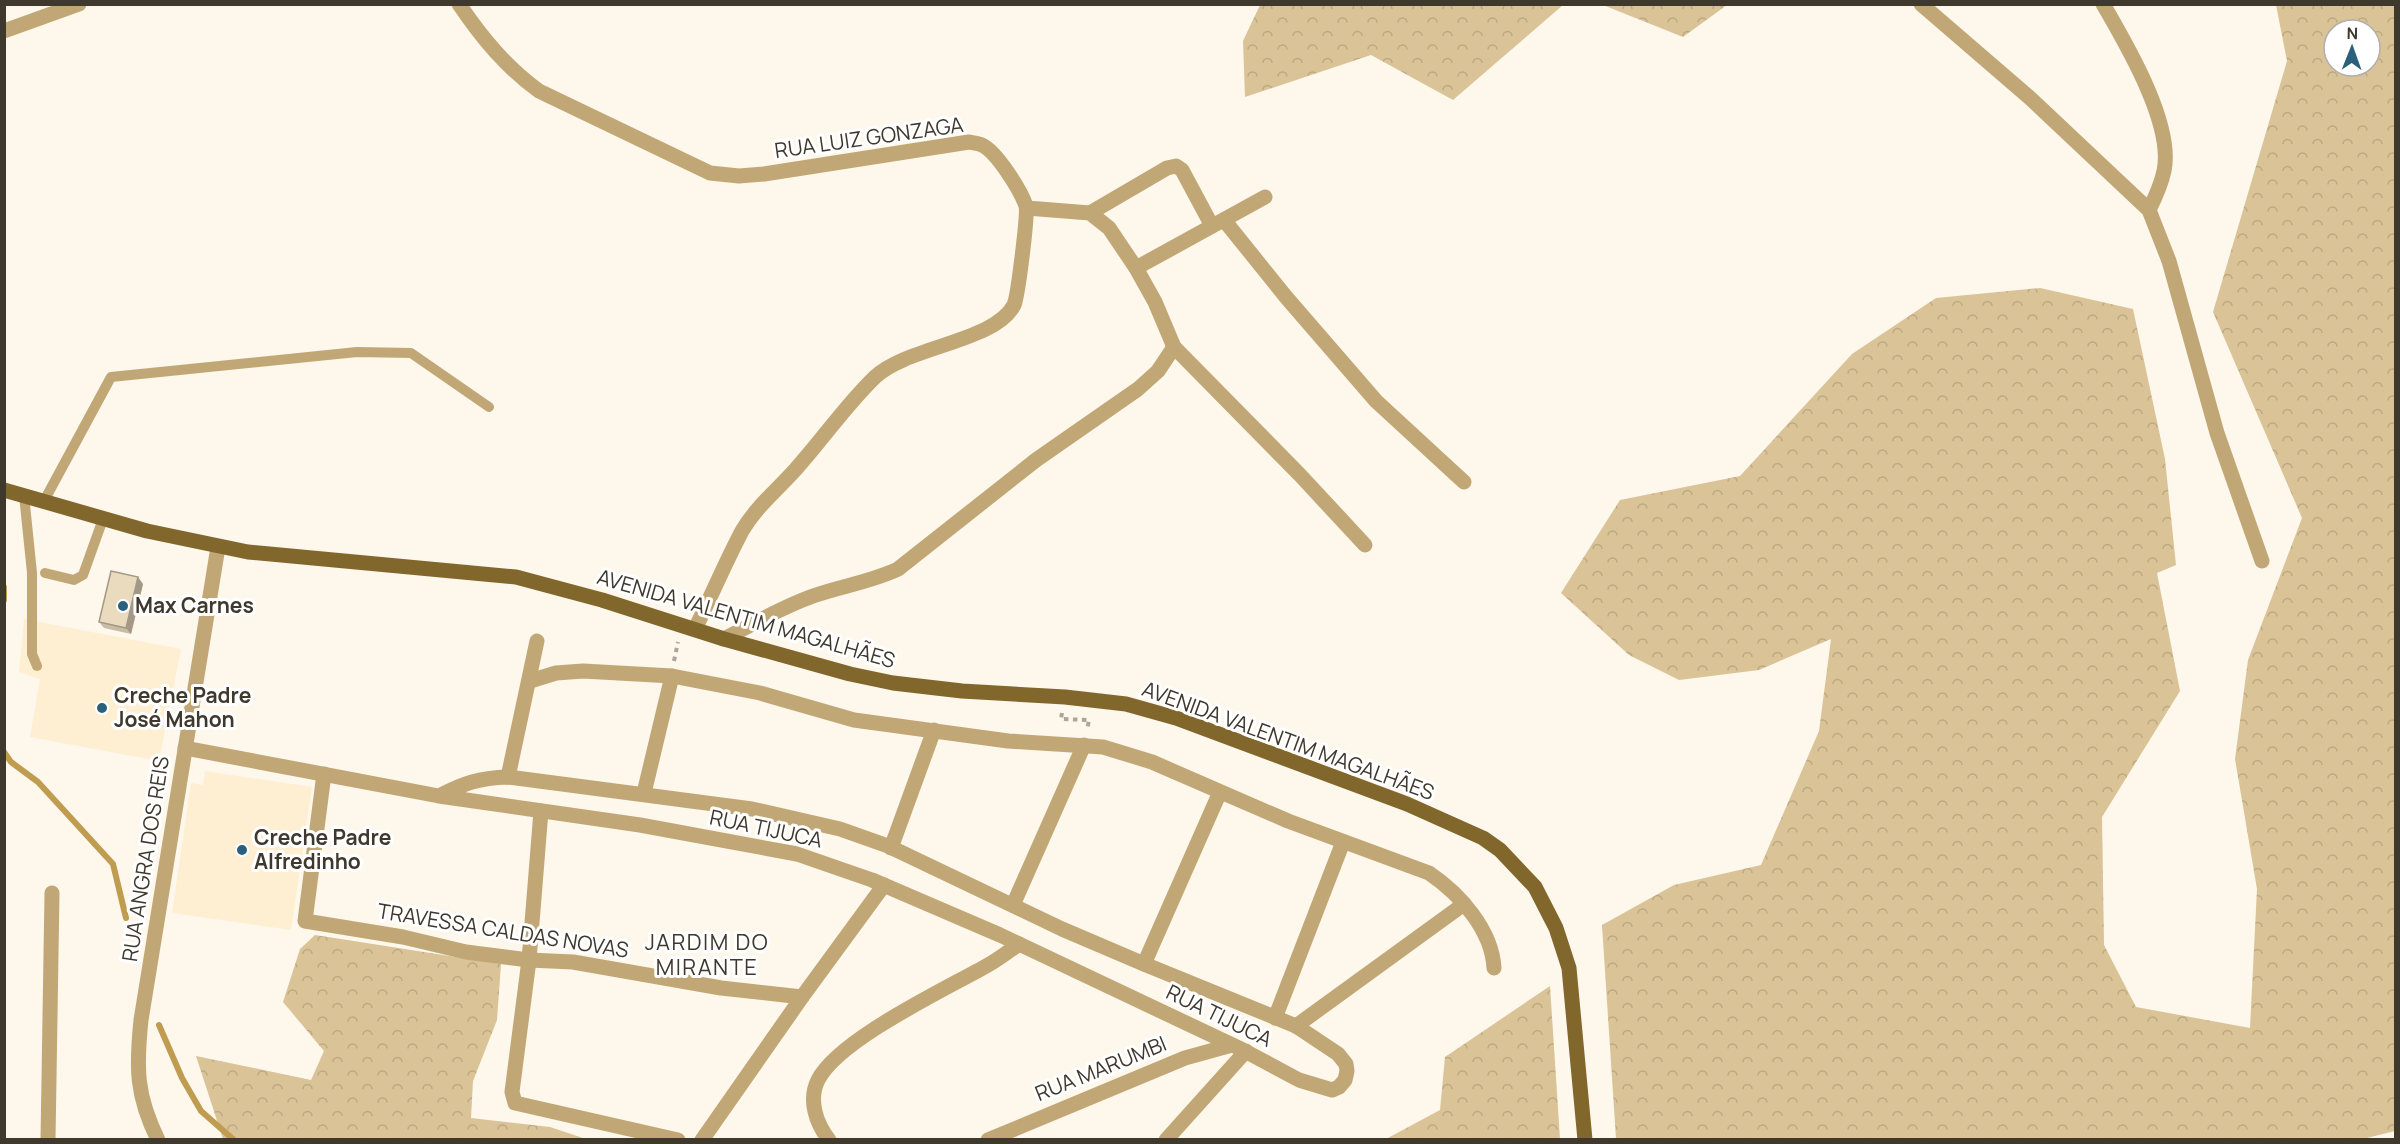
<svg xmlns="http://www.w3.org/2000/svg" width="2400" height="1144" font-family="Manrope,sans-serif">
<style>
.built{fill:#feefd2}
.forest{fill:url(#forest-crowns);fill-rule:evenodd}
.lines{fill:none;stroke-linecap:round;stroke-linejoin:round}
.stream{stroke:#c09c51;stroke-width:6}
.path{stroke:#aba59a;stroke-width:4;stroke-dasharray:4.5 4.5;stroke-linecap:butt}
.service{stroke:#c1a775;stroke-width:10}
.minor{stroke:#c1a775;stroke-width:15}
.primary{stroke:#82672d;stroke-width:15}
.wall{fill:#c9bca4}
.shaded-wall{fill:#a49986}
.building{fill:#eadbbf;stroke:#a49986;stroke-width:1.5}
.poi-dot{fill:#2a607b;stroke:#fff;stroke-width:2}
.labels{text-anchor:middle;stroke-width:6;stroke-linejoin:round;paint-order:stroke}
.street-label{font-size:21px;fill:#3e382d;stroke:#fff}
.poi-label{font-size:21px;font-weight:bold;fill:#3e382d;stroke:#fff;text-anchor:start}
.neighbourhood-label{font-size:22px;letter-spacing:1.5px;fill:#3e382d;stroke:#fff}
</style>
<defs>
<pattern id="forest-crowns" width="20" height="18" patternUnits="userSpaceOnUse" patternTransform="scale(1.5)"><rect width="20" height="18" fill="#dac397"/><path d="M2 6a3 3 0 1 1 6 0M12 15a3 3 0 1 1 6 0" fill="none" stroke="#bca882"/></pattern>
</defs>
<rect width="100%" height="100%" fill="#fdf7ec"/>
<g class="built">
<path d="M24,619L181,649L159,761L30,737L40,679L19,672Z"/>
<path d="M205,771L312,787L291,930L172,913L191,783L203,785Z"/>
</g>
<g class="forest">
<path d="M1260,5V4L1563,5L1453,100L1371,55L1245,97L1243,41Z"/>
<path d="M1603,5H1727L1683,37Z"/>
<path d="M2276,5H2395V1131L2359,1140L1616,1139L1602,925L1674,885L1761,865L1819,731L1831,639L1759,670L1679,680L1629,655L1561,593L1620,500L1740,476L1852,354L1936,298L2040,288L2133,309L2165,459L2176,565L2157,573L2180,691L2102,817L2104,945L2136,1007L2250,1028L2257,889L2235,759L2248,660L2302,518L2213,312L2287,61ZM2334,30H2370V66H2334Z"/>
<path d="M315,935L501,964L497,1020L473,1081L471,1118L550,1127L586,1139H223L196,1056L311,1080L324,1051L283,1002L300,949Z"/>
<path d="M1550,986L1560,1139H1386L1440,1110L1445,1057Z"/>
</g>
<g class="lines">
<g class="stream">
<path d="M4,587V600"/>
<path d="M4,752L11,762L38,782L113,864L126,918"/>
<path d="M159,1025L182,1078L201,1111L234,1140"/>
</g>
<g class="path">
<path d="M674,661L678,642"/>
<path d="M1062,713L1061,719L1089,720L1087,730"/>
</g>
<g class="service">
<path d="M24,495L32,573V654L37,666"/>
<path d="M44,501L111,377L357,352L411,353L489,407"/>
<path d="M45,573L74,580L83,575L103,519"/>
</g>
<g class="minor">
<path d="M459,4C482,38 506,67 539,91L710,173L739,176L764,174L969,142C973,143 978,143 982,145C997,152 1021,191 1026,206C1028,214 1018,296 1014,305C995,342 908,346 875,377C846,405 822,440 795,470C777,490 756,507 742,531C725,563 711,597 695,629"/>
<path d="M1921,4L2030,98L2149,210L2169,261L2217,433L2262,561"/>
<path d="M2103,4C2126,44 2174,124 2164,171C2161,185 2155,198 2149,210"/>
<path d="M4,31L79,4"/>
<path d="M1027,208L1090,213L1109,228L1136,268L1155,302L1174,347L1300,475L1365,545"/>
<path d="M1090,213L1167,168L1176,166L1182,170L1212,226"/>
<path d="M1224,220L1286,297L1376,401L1464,482"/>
<path d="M1136,268L1265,197"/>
<path d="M724,639C753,624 782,607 813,596C841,586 871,582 898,569L1036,460L1138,389L1158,371L1174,347"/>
<path d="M530,681L556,673L583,671L672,676L760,693L854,720L1008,741L1103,747L1152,762L1288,821L1429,873C1460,894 1492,930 1494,968"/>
<path d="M185,748L439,796L640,825L797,854L872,880L1000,935L1241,1049L1299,1080L1332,1090L1339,1087L1345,1080L1347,1071L1346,1064L1338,1054L1296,1026L1144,964L1062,929L888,846L840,829L752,809L508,777C479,778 464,783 439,796"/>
<path d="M324,774L305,921L403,937L466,952L529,960L573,962L721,988L802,997"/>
<path d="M508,777L537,641"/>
<path d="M644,793L672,676"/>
<path d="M541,811L529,960L512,1092L515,1103L678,1140"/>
<path d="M891,848L934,730"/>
<path d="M1013,905L1084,745"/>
<path d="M1144,964L1220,792"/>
<path d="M1275,1018L1343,842"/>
<path d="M1296,1026L1464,904"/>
<path d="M48,1140L52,893"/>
<path d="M158,1140C136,1095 136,1068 141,1020L218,547"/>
<path d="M702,1140L802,997L884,885"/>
<path d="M829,1140C816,1123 808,1100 818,1080C839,1039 946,989 988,965C999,959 1009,951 1019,944"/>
<path d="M988,1140L1185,1058L1232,1045"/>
<path d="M1166,1140L1246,1051"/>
</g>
<path class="primary" d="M4,490L147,531L248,552L516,577L602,600L724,639L850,674L893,683L962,691L1065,697L1126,704L1176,718L1407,804L1483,838L1500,850L1535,887L1556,928L1569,968L1585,1140"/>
</g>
<path class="wall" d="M143,584L131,634L104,628L99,622Z"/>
<path class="shaded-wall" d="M138,577L143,584L131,634L126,628Z"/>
<path class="building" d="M111,571L138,577L126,628L99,622Z"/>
<g class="poi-dot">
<circle cx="123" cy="606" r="6"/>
<circle cx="102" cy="708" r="6"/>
<circle cx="242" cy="850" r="6"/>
</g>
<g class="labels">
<g class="street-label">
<text transform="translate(869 138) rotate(-8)" y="7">RUA LUIZ GONZAGA</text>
<text transform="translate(746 619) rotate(16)" y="7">AVENIDA VALENTIM MAGALHÃES</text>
<text transform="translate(1288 741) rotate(20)" y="7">AVENIDA VALENTIM MAGALHÃES</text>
<text transform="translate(766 829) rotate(12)" y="7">RUA TIJUCA</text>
<text transform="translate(146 859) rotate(-81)" y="7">RUA ANGRA DOS REIS</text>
<text transform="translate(503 931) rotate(9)" y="7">TRAVESSA CALDAS NOVAS</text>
<text transform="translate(1219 1016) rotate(26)" y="7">RUA TIJUCA</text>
<text transform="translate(1101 1069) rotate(-22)" y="7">RUA MARUMBI</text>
</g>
<g class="poi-label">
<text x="135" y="613">Max Carnes</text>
<text x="114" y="703">Creche Padre<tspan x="114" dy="24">José Mahon</tspan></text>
<text x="254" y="845">Creche Padre<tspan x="254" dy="24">Alfredinho</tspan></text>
</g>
<g class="neighbourhood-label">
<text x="707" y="950">JARDIM DO<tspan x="707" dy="25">MIRANTE</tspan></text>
</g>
</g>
<rect width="2400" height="1144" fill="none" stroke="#3e382d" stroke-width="12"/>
<g transform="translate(2352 48) rotate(1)"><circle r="28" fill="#ffffff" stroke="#b2afab" stroke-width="1.5"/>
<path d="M0-4.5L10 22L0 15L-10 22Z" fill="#2a607b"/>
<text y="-9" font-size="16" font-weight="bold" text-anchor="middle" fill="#3e382d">N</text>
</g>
</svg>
